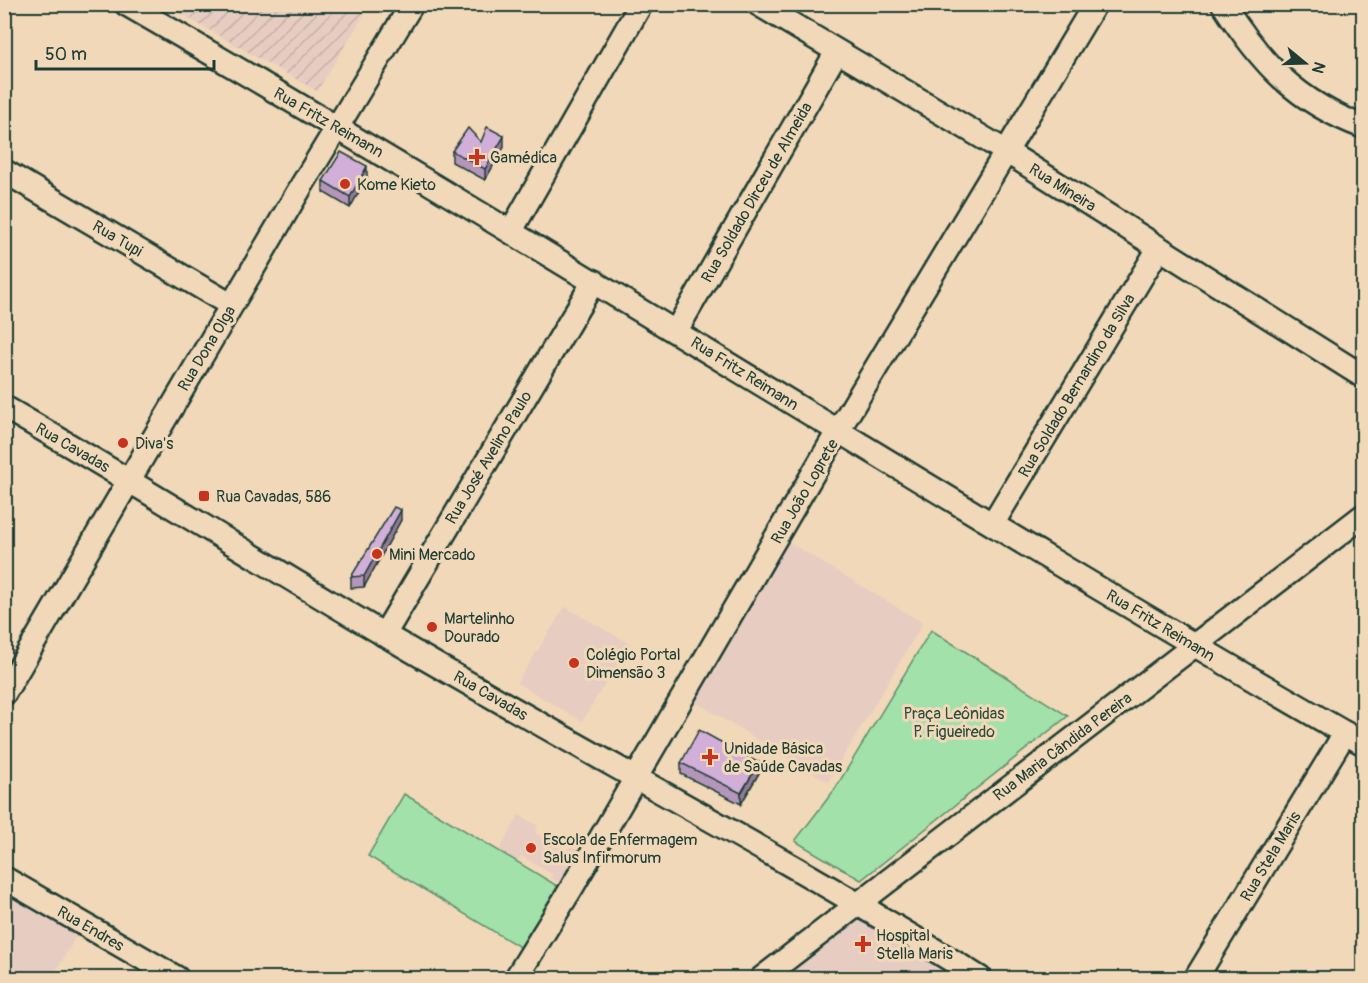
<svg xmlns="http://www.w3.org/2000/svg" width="1368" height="983" font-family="Pangolin,sans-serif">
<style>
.built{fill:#e7ccc2}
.industrial{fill:url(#industrial-furrows)}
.park{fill:#a2e1aa;stroke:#608f6f;stroke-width:1.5}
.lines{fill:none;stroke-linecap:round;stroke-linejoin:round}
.minor-casing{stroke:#1f3d34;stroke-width:27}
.minor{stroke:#f1d8b8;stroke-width:22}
.wall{fill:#b496bb;stroke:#1f3d34;stroke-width:1.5}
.shaded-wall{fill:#927a98;stroke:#1f3d34;stroke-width:1.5}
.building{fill:#d1afd9;stroke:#1f3d34;stroke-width:1.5}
.poi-dot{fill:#c8321e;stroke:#f1d8b8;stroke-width:2}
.labels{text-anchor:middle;stroke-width:6;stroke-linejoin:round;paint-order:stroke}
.street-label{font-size:16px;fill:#1f3d34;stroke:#f1d8b8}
.poi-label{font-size:16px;fill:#1f3d34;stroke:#f1d8b8;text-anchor:start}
.park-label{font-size:16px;fill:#2c4d40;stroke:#f1d8b8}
</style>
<defs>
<pattern id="industrial-furrows" width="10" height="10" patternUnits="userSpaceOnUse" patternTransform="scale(1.5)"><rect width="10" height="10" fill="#e7ccc2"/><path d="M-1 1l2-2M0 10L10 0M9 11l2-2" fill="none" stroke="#c6b0a7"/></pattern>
</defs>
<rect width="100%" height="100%" fill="#f1d8b8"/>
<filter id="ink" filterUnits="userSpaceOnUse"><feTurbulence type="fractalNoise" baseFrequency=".0167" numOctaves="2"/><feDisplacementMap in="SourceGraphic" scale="12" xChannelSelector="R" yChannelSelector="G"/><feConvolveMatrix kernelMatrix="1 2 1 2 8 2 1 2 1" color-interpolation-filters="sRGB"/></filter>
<g filter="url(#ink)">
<g class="built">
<path d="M785,540L923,623L828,782L692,700Z"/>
<path d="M565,607L630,644L582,721L517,683Z"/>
<path d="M519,815L538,826L535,833L566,851L570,845L583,853L564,885L551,878L552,874L521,856L518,862L499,851Z"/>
<path d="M4,882L82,926L52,978H5Z"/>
<path d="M858,910L960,978H779Z"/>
</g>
<path class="industrial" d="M165,5H370L317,91Z"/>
<g class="park">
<path d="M931,630L1068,716L861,880L795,841L835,789Z"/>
<path d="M404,794L559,887L523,949L368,856Z"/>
</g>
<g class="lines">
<defs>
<g id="minor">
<path d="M126,4C542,244 947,504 1364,744"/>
<path d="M758,4L1007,152L1364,377"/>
<path d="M1223,4C1261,63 1296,102 1364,127"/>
<path d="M4,171L231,305"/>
<path d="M511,231L641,4"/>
<path d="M676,331L836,53"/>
<path d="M4,407C133,481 257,560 385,635C582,751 786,857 980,978"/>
<path d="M993,523L1159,248"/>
<path d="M384,635L594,281"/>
<path d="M4,694L302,185L412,4"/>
<path d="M4,878L177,978"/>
<path d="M516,978L571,889L838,431L1095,4"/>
<path d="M762,978L1364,515"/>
<path d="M1196,978L1345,733"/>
</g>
</defs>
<use href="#minor" class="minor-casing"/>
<use href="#minor" class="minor"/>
</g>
<g class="wall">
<path d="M481,142L504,147L485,180L452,162V151Z"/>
<path d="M367,177L350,208L323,192V181Z"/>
<path d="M401,520L364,587L351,588V577Z"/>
<path d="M681,763L759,773L741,804L681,774Z"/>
</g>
<g class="shaded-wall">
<path d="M504,136V147L485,180V169Z"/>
<path d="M367,166V177L350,208V197Z"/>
<path d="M401,510V520L364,587V576Z"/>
<path d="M759,763V773L741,804V793Z"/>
</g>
<g class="building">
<path d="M487,127L504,136L485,169L452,151L468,128L481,142Z"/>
<path d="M341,152L367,166L350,197L323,181Z"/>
<path d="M394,507L401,510L364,576L351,577Z"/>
<path d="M699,730L759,763L741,793L681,763Z"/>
</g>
</g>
<g class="poi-dot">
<path d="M474 148h6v6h6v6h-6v6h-6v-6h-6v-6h6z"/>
<circle cx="345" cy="184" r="6"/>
<circle cx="123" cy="443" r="6"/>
<rect x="198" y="490" width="12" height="12" rx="3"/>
<circle cx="377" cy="554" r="6"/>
<circle cx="432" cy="627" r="6"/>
<circle cx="574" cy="663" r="6"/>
<path d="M707 748h6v6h6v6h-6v6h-6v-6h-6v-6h6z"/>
<circle cx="531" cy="848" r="6"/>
<path d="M860 935h6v6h6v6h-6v6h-6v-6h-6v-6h6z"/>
</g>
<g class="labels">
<g class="street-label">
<text transform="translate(329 122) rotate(30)" y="6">Rua Fritz Reimann</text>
<text transform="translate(1063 187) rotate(32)" y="6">Rua Mineira</text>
<text transform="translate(756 192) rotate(-60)" y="6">Rua Soldado Dirceu de Almeida</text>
<text transform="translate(118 238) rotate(31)" y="6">Rua Tupi</text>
<text transform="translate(206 348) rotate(-59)" y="6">Rua Dona Olga</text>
<text transform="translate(745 373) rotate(32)" y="6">Rua Fritz Reimann</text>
<text transform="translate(1076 385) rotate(-59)" y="6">Rua Soldado Bernardino da Silva</text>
<text transform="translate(73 447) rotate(30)" y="6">Rua Cavadas</text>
<text transform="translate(488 457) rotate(-59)" y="6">Rua José Avelino Paulo</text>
<text transform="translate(804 491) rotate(-60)" y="6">Rua João Loprete</text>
<text transform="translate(1161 625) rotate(31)" y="6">Rua Fritz Reimann</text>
<text transform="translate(491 695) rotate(30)" y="6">Rua Cavadas</text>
<text transform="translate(1062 746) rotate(-37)" y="6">Rua Maria Cândida Pereira</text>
<text transform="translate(1270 856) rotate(-59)" y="6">Rua Stela Maris</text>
<text transform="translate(91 928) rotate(30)" y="6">Rua Endres</text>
</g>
<g class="poi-label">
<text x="490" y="163">Gamédica</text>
<text x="357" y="190">Kome Kieto</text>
<text x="135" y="449">Diva's</text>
<text x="216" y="502">Rua Cavadas, 586</text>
<text x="389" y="560">Mini Mercado</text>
<text x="444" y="624">Martelinho<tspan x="444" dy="18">Dourado</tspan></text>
<text x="586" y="660">Colégio Portal<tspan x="586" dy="18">Dimensão 3</tspan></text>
<text x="724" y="754">Unidade Básica<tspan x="724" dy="18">de Saúde Cavadas</tspan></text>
<text x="543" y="845">Escola de Enfermagem<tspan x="543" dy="18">Salus Infirmorum</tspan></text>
<text x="876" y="941">Hospital<tspan x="876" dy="18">Stella Maris</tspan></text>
</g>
<g class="park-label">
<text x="954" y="719">Praça Leônidas<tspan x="954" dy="18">P. Figueiredo</tspan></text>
</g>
</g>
<rect width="1368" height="983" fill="none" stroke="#f1d8b8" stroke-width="24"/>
<rect x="12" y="12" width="1344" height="959" fill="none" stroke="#1f3d34" stroke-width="2" filter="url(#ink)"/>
<g transform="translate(1305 63) rotate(109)" stroke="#f1d8b8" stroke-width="4.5" paint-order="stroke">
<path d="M0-4.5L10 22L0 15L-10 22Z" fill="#1f3d34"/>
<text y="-9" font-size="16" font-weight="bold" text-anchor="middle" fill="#1f3d34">N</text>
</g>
<path d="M36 60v9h178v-9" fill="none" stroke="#1f3d34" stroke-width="3"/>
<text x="45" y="60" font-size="18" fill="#1f3d34" stroke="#f1d8b8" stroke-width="4.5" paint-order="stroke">50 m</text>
</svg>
